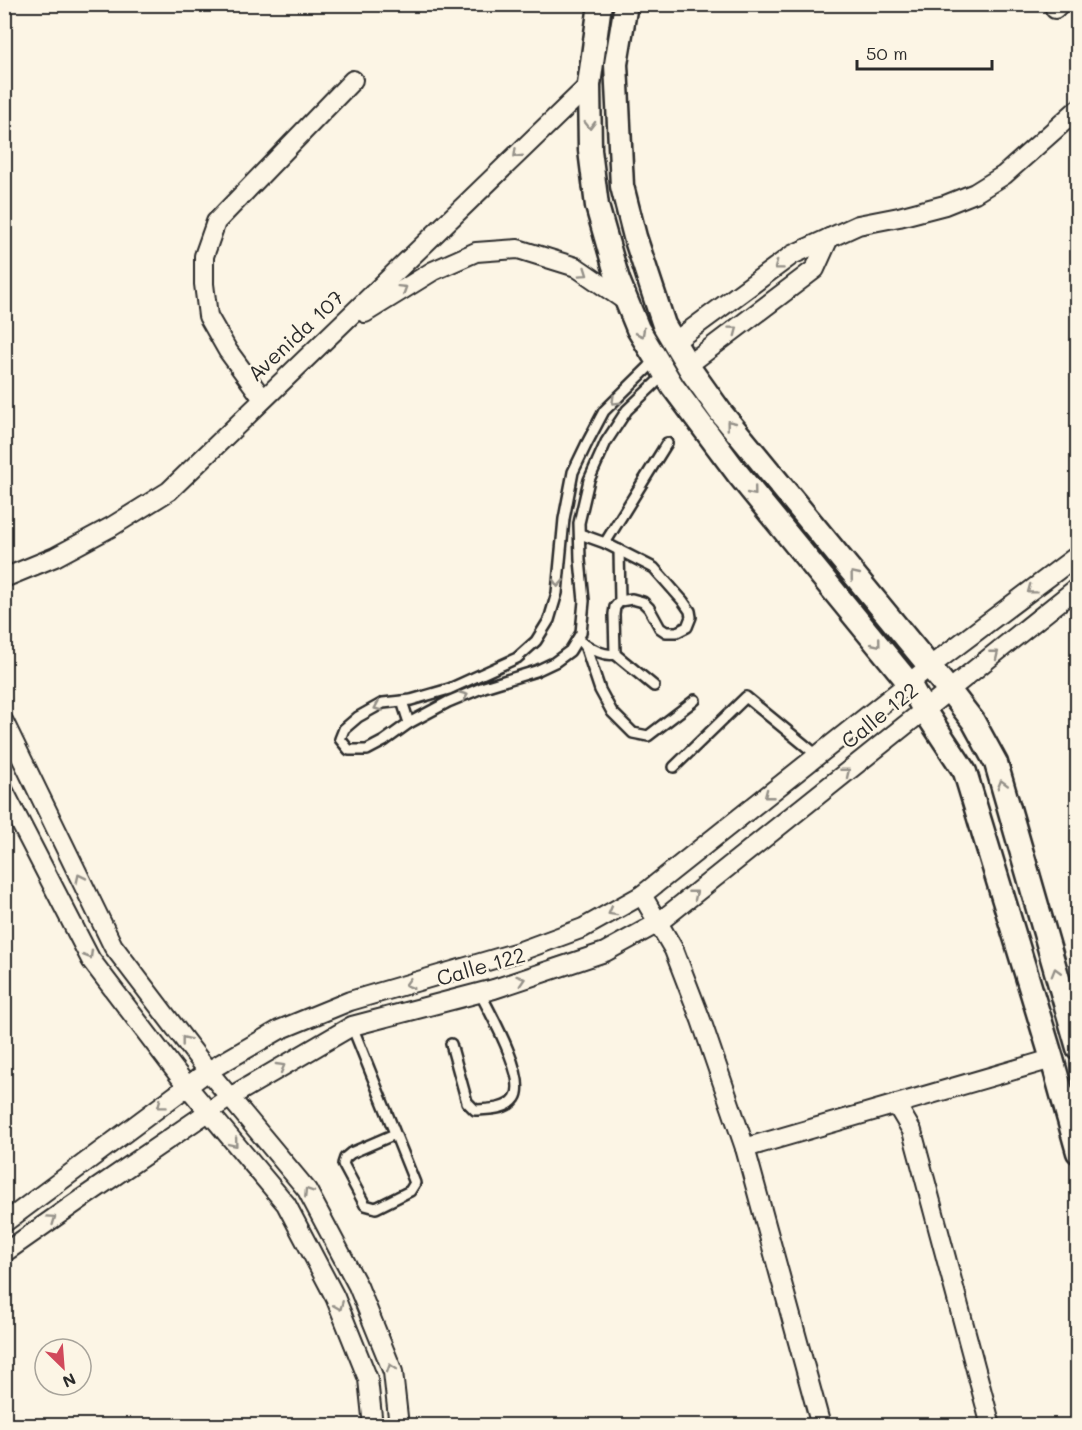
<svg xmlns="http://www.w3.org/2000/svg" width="1082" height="1430" font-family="Mali,sans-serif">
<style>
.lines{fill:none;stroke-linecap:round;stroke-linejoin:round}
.service-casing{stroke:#2b2b2b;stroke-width:14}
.minor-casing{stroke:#2b2b2b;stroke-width:22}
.tertiary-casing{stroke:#2b2b2b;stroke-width:27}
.service{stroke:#fcf5e5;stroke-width:9}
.minor{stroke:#fcf5e5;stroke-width:18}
.tertiary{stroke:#fcf5e5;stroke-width:22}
.oneway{stroke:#949088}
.labels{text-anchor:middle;stroke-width:5;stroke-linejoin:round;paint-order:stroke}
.street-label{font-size:21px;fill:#2b2b2b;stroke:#fcf5e5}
</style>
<rect width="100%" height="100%" fill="#fcf5e5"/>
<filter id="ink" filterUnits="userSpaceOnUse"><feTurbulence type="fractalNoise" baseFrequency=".0167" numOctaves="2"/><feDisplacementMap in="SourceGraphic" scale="12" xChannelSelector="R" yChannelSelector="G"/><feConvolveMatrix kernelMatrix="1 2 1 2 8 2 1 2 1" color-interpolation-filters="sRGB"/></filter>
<g filter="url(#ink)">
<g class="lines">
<defs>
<g id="service">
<path d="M656,360L604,411L587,443L573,472L564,519L557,593L549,620L536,641L517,658L449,689L411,700L383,703L358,717L344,729L340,739L349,750H367L384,741L409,723L448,702L484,687L536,671L555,662L570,651L581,633L584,601L580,560L579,523L589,480L606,442L627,410L664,375"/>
<path d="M605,543L667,443"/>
<path d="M619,550L620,601"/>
<path d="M577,640C588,646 602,657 615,654L614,614L615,607L620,601L632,599L643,602L649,608L660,628L666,632H677L687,627L691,617L690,611L683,601L654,568L605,543L580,534"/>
<path d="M585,645L600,690L612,712L633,733L648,736L695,700"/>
<path d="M615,654L654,686"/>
<path d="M402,701L409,723"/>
<path d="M674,767L746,697L818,756"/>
<path d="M352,1026L415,1183L410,1191L376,1208L365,1205L343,1164L345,1158L351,1153L395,1134"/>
<path d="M451,1044L467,1102L475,1110C488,1109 507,1110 515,1098C528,1080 490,1012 480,993"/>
</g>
<g id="minor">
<path d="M1055,9L1060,4"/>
<path d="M365,313L433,271L476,252L518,249L576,267L627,302"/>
<path d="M674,342L792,255L858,225L899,217L945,205L975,193L1004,175L1078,109"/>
<path d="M688,365L815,269L829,238"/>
<path d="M263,399L228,351L208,316L204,284V256L216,222L353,80"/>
<path d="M4,578L55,557L111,527L169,491L589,85"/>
<path d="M4,722L113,946L208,1071L307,1190L358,1286L393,1372L399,1426"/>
<path d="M4,791L91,960L187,1086L286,1204L335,1297L368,1379L373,1426"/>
<path d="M642,895L674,950L701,1020L745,1148"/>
<path d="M896,1104L912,1131L991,1426"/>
<path d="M4,1223L208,1071L279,1030L350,1001L518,952L583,928L642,895L929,667L1078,555"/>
<path d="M4,1253L81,1199L230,1097L352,1026L494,989L605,952L658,923L1078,587"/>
<path d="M821,1426L745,1148L1052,1059"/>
</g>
<g id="tertiary">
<path d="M600,4L589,85L590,150L597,206L618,280L638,329L673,387L738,474L909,683L924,710L965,772L1052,1059L1078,1152"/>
<path d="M626,4L616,64L622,186L635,237L664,325L692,372L722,414L949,690L973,721L996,763L1078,1048"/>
</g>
</defs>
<use href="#service" class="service-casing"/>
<use href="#minor" class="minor-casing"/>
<use href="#tertiary" class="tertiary-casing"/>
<use href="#service" class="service"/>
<use href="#minor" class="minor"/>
<use href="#tertiary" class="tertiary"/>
</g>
<defs><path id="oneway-chevron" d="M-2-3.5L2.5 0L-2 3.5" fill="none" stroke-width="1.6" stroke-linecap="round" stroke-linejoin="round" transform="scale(1.5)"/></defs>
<g class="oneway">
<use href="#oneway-chevron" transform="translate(590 125) rotate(89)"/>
<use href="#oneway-chevron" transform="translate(517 154) rotate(136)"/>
<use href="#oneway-chevron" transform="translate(778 266) rotate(143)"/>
<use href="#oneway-chevron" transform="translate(584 273) rotate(35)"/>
<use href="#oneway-chevron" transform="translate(403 289) rotate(-32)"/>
<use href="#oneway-chevron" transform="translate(734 330) rotate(-37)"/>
<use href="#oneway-chevron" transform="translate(641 333) rotate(61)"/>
<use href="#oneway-chevron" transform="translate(615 401) rotate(136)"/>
<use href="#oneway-chevron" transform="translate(730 424) rotate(-129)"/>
<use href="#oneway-chevron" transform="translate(753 492) rotate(51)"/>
<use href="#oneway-chevron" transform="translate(854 575) rotate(-129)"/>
<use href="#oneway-chevron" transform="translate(558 583) rotate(94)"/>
<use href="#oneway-chevron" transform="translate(1031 590) rotate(143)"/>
<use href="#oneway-chevron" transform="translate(877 643) rotate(51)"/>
<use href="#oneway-chevron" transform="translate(995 654) rotate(-39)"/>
<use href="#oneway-chevron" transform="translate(464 696) rotate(-22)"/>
<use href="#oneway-chevron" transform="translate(378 707) rotate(156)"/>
<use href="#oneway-chevron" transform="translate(846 772) rotate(-39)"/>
<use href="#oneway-chevron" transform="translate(1002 784) rotate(-106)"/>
<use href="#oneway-chevron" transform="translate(768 795) rotate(142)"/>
<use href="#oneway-chevron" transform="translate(80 878) rotate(-116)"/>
<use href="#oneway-chevron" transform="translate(694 894) rotate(-39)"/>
<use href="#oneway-chevron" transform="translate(612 912) rotate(151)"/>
<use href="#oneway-chevron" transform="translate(89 955) rotate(60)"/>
<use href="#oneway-chevron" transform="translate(1056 972) rotate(-106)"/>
<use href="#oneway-chevron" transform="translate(521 980) rotate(-18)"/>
<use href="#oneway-chevron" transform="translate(409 984) rotate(164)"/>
<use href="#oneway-chevron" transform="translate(185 1040) rotate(-128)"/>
<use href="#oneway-chevron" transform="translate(281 1067) rotate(-30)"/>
<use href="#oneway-chevron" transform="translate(161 1105) rotate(143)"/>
<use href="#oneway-chevron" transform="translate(234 1143) rotate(50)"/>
<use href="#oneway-chevron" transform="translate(308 1192) rotate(-123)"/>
<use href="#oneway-chevron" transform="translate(52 1219) rotate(-35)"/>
<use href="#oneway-chevron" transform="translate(339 1306) rotate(68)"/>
<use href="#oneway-chevron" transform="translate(391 1368) rotate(-108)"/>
</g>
</g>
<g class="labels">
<g class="street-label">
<text transform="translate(296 336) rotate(-43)" y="7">Avenida 107</text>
<text transform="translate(880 716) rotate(-39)" y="7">Calle 122</text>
<text transform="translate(481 967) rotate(-16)" y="7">Calle 122</text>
</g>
</g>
<rect width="1082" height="1430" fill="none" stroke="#fcf5e5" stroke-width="24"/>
<rect x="12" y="12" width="1058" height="1406" fill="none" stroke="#2b2b2b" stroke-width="2" filter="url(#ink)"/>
<g transform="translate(63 1367) rotate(155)"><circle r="28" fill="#fcf5e5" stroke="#a8a49b" stroke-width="1.5"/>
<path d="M0-4.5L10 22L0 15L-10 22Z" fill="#d1495b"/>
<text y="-9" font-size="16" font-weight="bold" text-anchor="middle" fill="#2b2b2b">N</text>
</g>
<path d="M857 60v9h135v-9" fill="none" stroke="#2b2b2b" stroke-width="3"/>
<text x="866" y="60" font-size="18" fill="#2b2b2b" stroke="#fcf5e5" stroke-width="4.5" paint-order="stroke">50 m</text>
</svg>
